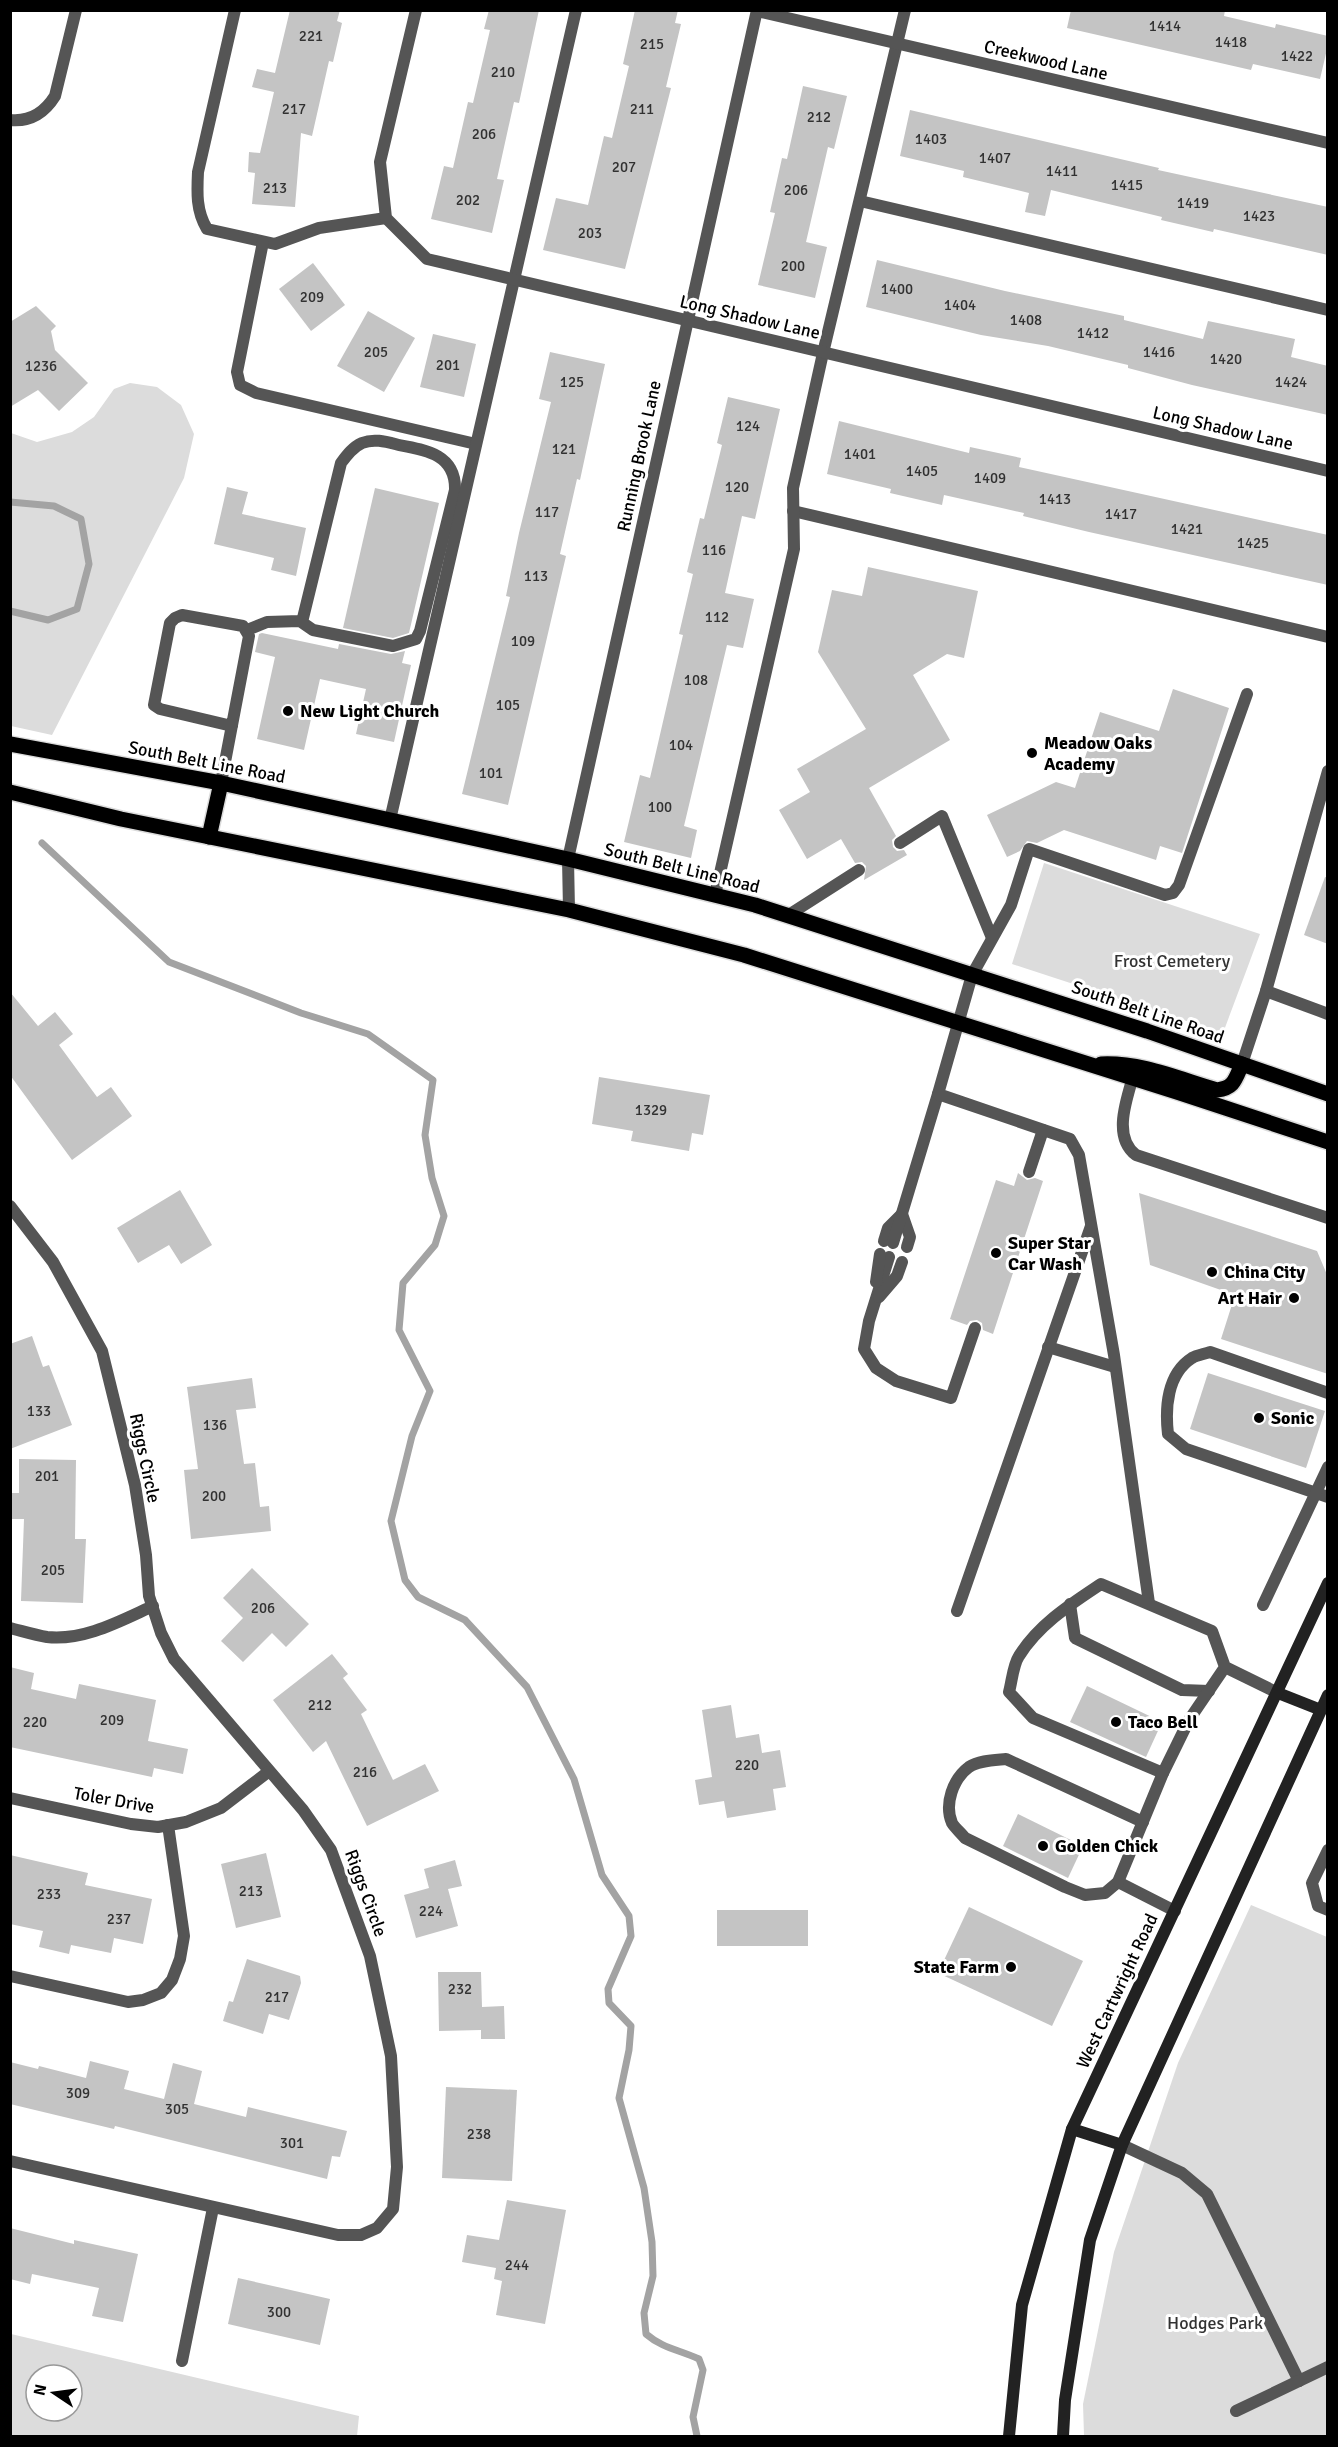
<svg xmlns="http://www.w3.org/2000/svg" width="1338" height="2447" font-family="Signika,sans-serif">
<style>
.green{fill:#dcdcdc;fill-rule:evenodd}
.lines{fill:none;stroke-linecap:round;stroke-linejoin:round}
.stream{stroke:#a3a3a3;stroke-width:7}
.building{fill:#c4c4c4}
.primary-casing{stroke:#dbdbdb;stroke-width:18}
.lane{stroke:#555;stroke-width:12}
.street{stroke:#555;stroke-width:12}
.secondary{stroke:#222;stroke-width:12}
.primary{stroke:#000;stroke-width:15}
.poi-dot{fill:#000;stroke:#fff;stroke-width:2}
.labels{text-anchor:middle;stroke-width:6;stroke-linejoin:round;paint-order:stroke}
.number-label{font-size:15px;fill:#313131}
.street-label{font-size:18px;fill:#000;stroke:#fff}
.poi-label{font-size:18px;font-weight:bold;fill:#000;stroke:#fff;text-anchor:start}
.park-label{font-size:18px;fill:#333;stroke:#fff}
</style>
<rect width="100%" height="100%" fill="#fff"/>
<g class="green">
<path d="M130,383L157,387L181,405L194,434L184,478L52,735L11,726V433L37,442L72,432L94,417L114,389Z"/>
<path d="M1044,863L1260,934L1223,1033L1012,964Z"/>
<path d="M1251,1905L1327,1937V2436H1084L1083,2404L1114,2252L1178,2063Z"/>
<path d="M11,2334L359,2416L357,2436H11ZM36,2375H72V2411H36Z"/>
</g>
<g class="lines">
<g class="stream">
<path d="M10,502L54,506L81,519L89,564L77,609L48,620L10,611"/>
<path d="M42,843L169,962L301,1013L368,1034L433,1080L425,1135L432,1178L444,1216L435,1245L403,1283L399,1330L430,1391L412,1436L391,1521L405,1580L418,1597L465,1620L527,1687L574,1779L602,1875L629,1916L631,1936L608,1989L609,2003L631,2026L629,2050L619,2098L644,2188L652,2242L653,2276L644,2313L646,2334C662,2348 680,2350 699,2359L703,2370L693,2417L697,2436"/>
</g>
</g>
<g class="building">
<path d="M290,10H340L337,21L342,23L333,62L329,61L312,136L301,133L295,207L252,204L255,173L248,172L249,152L260,153L274,92L252,87L257,69L275,73Z"/>
<path d="M489,10H539L519,103L514,102L497,179L504,180L492,233L431,219L444,166L453,168L468,102L473,103L490,30L484,29Z"/>
<path d="M635,10H678L675,23L681,24L666,87L671,88L625,269L543,250L556,198L588,205L604,136L612,138L629,66L623,64Z"/>
<path d="M1071,10H1225L1224,16L1275,28L1276,24L1328,36V45L1320,79L1253,64L1251,70L1067,28Z"/>
<path d="M803,86L847,96L834,149L828,147L806,242L827,247L815,298L758,285L775,213L770,212L782,158L787,159Z"/>
<path d="M910,110L1159,168L1158,170L1328,207V255L1214,229L1213,232L1161,220L1162,217L1051,190L1045,216L1025,212L1029,193L963,177L964,171L900,156Z"/>
<path d="M877,260L1005,291L1124,316V320L1203,339L1208,321L1295,339L1291,357L1328,366V415L1192,385L1128,368V365L1048,346L981,335L866,307Z"/>
<path d="M313,263L345,305L311,331L279,289Z"/>
<path d="M36,306L56,326L51,331L55,350L88,383L59,411L38,390L10,407V322Z"/>
<path d="M368,311L415,338L384,392L337,366Z"/>
<path d="M433,334L476,344L464,397L420,387Z"/>
<path d="M550,352L605,364L580,480L577,479L560,554L566,556L508,805L462,794L510,597L506,596L519,533L551,402L539,399Z"/>
<path d="M728,397L780,409L755,519L742,516L725,593L754,599L743,648L727,645L684,826L697,830L691,858L624,842L640,775L650,778L683,635L679,634L693,574L687,572L700,518L704,519L722,445L717,443Z"/>
<path d="M839,421L969,453L970,447L1021,458L1019,467L1328,535V585L1089,532L1023,516L1024,513L944,495L942,505L890,493L891,489L827,474Z"/>
<path d="M227,487L248,492L242,514L306,528L296,576L271,570L274,558L214,544Z"/>
<path d="M375,488L439,503L409,633L393,638L343,628Z"/>
<path d="M868,567L978,591L964,658L947,654L913,675L950,740L869,788L896,836L892,840L893,847L897,851L904,850L907,855L864,880L866,866L862,862L855,863L841,839L807,859L779,810L810,792L797,769L866,729L818,652L832,590L862,596Z"/>
<path d="M262,633L338,649L339,644L391,654L405,651L402,663L411,665L394,742L356,734L366,689L320,679L304,750L257,739L275,657L255,652L259,634Z"/>
<path d="M1173,689L1229,708L1182,853L1160,846L1156,860L1064,830L1037,843L1027,841L1020,851L1007,857L987,815L1056,782L1075,788L1100,712L1159,731Z"/>
<path d="M1325,877L1328,878V944L1304,935Z"/>
<path d="M10,992L38,1026L55,1012L73,1034L59,1045L97,1097L111,1087L132,1116L72,1160L10,1075Z"/>
<path d="M599,1077L710,1095L703,1135L692,1133L689,1151L631,1141L633,1131L592,1124Z"/>
<path d="M1018,1173L1027,1180L1035,1178L1043,1181L993,1334L983,1330L982,1323L977,1320L970,1321L967,1325L950,1319L996,1180L1014,1186Z"/>
<path d="M180,1190L212,1245L181,1264L169,1245L138,1263L117,1228Z"/>
<path d="M1139,1193L1317,1251L1328,1277V1374L1221,1339L1235,1295L1150,1265Z"/>
<path d="M32,1336L43,1367L49,1365L72,1425L10,1449V1344Z"/>
<path d="M1208,1373L1325,1411L1306,1468L1190,1429Z"/>
<path d="M252,1378L256,1408L236,1410L244,1464L255,1463L260,1507L269,1506L271,1531L191,1539L184,1470L198,1469L187,1387Z"/>
<path d="M19,1459L76,1460L75,1539H86L83,1603L21,1601L24,1519H10V1493H19Z"/>
<path d="M252,1568L309,1624L286,1647L272,1633L243,1662L221,1641L243,1618L223,1598Z"/>
<path d="M332,1654L348,1674L343,1678L367,1710L361,1714L393,1780L425,1764L439,1791L367,1826L326,1741L313,1752L273,1700Z"/>
<path d="M10,1667L34,1673L31,1689L76,1699L79,1684L156,1700L148,1741L188,1749L183,1774L154,1768L152,1777L10,1747Z"/>
<path d="M1087,1686L1162,1722L1146,1757L1070,1722Z"/>
<path d="M731,1705L736,1738L759,1734L762,1753L780,1750L786,1787L773,1789L776,1810L727,1818L724,1801L699,1805L695,1780L712,1777L702,1710Z"/>
<path d="M1018,1814L1083,1846L1068,1878L1003,1846Z"/>
<path d="M266,1853L281,1917L236,1928L221,1864Z"/>
<path d="M10,1855L88,1873L85,1885L152,1899L143,1944L114,1938L111,1953L71,1945L69,1954L39,1947L43,1931L10,1924Z"/>
<path d="M455,1860L462,1886L448,1889L458,1926L416,1938L404,1895L429,1888L424,1869Z"/>
<path d="M969,1907L1083,1961L1052,2026L938,1973Z"/>
<rect x="717" y="1910" width="91" height="36"/>
<path d="M247,1959L300,1976L301,1983L289,2020L269,2014L263,2034L223,2021L229,2001L233,2002Z"/>
<path d="M438,1972H481L482,2007L504,2006L505,2039H481V2030L439,2031Z"/>
<path d="M90,2061L129,2071L124,2089L164,2099L173,2063L202,2071L194,2104L246,2117L248,2107L347,2131L340,2157L332,2156L327,2179L115,2126L114,2129L10,2104V2062L38,2069L39,2066L86,2078Z"/>
<path d="M446,2087L517,2090L512,2181L442,2178Z"/>
<path d="M507,2200L566,2210L545,2324L496,2315L502,2281L494,2279L496,2268L462,2262L467,2235L499,2240Z"/>
<path d="M10,2228L74,2244V2240L138,2254L123,2322L92,2316L99,2288L32,2274L30,2284L10,2279Z"/>
<path d="M238,2278L330,2299L320,2345L228,2324Z"/>
</g>
<g class="lines">
<defs>
<g id="primary">
<path d="M10,744L221,783L568,859L755,905L1147,1031L1328,1094"/>
<path d="M10,792L121,819L569,910L744,955L1177,1092L1328,1142"/>
<path d="M209,837L221,783"/>
<path d="M1101,1064C1141,1062 1179,1079 1217,1090C1234,1088 1235,1080 1242,1064"/>
</g>
</defs>
<use href="#primary" class="primary-casing"/>
<g class="lane">
<path d="M235,10L198,172C197,192 196,211 207,229L275,244L319,228L386,218"/>
<path d="M860,201L1328,310"/>
<path d="M263,242L237,372L240,385L256,393L476,444"/>
<path d="M793,511L1328,637"/>
<path d="M247,630L267,622L300,621L303,618L341,463C347,455 353,447 362,443C374,438 387,442 399,445C427,450 456,455 455,490L420,631L416,639L393,646L313,630L300,621"/>
<path d="M221,783L249,636L243,626L182,615L175,618L170,623L154,705L160,709L232,726"/>
<path d="M390,820L576,10"/>
<path d="M900,843L942,816L992,938"/>
<path d="M715,895L794,549L793,488L823,353L905,10"/>
<path d="M787,916L859,870"/>
<path d="M1266,991L1328,1014"/>
<path d="M1242,1064L1266,991L1328,771"/>
<path d="M1135,1070C1128,1096 1111,1136 1136,1155L1328,1218"/>
<path d="M1029,1172L1043,1130"/>
<path d="M884,1241L888,1228L902,1214L910,1237L907,1247"/>
<path d="M893,1243L938,1094"/>
<path d="M889,1257L869,1321L864,1349L876,1368L896,1381L951,1398L975,1328"/>
<path d="M876,1282L880,1254"/>
<path d="M879,1297L897,1276L902,1262"/>
<path d="M1048,1347L1115,1367"/>
<path d="M1328,1393L1210,1352C1205,1354 1197,1355 1192,1358C1167,1374 1165,1408 1168,1434L1186,1449L1328,1497"/>
<path d="M1149,1603L1114,1355L1079,1155L1070,1139L938,1094L972,975L1011,905L1029,849L1165,895L1173,893L1179,885L1247,694"/>
<path d="M1070,1604L1075,1638L1182,1690L1209,1691"/>
<path d="M1263,1605L1328,1467"/>
<path d="M957,1611L1091,1226"/>
<path d="M10,1628C22,1631 35,1635 47,1637C84,1641 120,1621 153,1606"/>
<path d="M1225,1667L1189,1720L1163,1773L1033,1718L1009,1692C1012,1681 1013,1665 1019,1656C1039,1624 1071,1604 1101,1584L1212,1631L1225,1667L1278,1693"/>
<path d="M1143,1822L1006,1759C995,1760 979,1760 969,1767C953,1779 944,1804 952,1823C955,1828 961,1833 965,1838L1065,1887L1085,1895L1105,1893L1118,1882L1175,1911"/>
<path d="M1328,1850L1312,1883L1318,1906L1328,1910"/>
<path d="M1118,1882L1163,1773"/>
<path d="M10,1976L128,2002L143,2000L161,1993L172,1980L180,1959L184,1936L168,1825"/>
<path d="M1122,2145L1182,2173L1207,2194L1299,2381"/>
<path d="M1236,2411L1328,2367"/>
</g>
<g class="street">
<path d="M416,10L380,162L386,218L427,259L1328,471"/>
<path d="M757,11L1328,143"/>
<path d="M10,120C30,122 45,112 55,96L76,10"/>
<path d="M569,910L568,859L757,10"/>
<path d="M10,1206L53,1262L102,1351L135,1485L146,1555L149,1596L161,1633L174,1659L303,1810L331,1850L370,1956L391,2056L397,2167L393,2209L377,2228L361,2235H338L10,2161"/>
<path d="M10,1798L131,1824L158,1827L186,1822L221,1808L268,1772"/>
<path d="M182,2361L213,2208"/>
</g>
<g class="secondary">
<path d="M1278,1693L1321,1710"/>
<path d="M1072,2129L1122,2145"/>
<path d="M1009,2436L1022,2305L1072,2129L1328,1583"/>
<path d="M1063,2436L1065,2400L1090,2240L1122,2145L1328,1695"/>
</g>
<use href="#primary" class="primary"/>
</g>
<g class="poi-dot">
<circle cx="288" cy="711" r="6"/>
<circle cx="1032" cy="753" r="6"/>
<circle cx="996" cy="1253" r="6"/>
<circle cx="1212" cy="1272" r="6"/>
<circle cx="1294" cy="1298" r="6"/>
<circle cx="1259" cy="1418" r="6"/>
<circle cx="1116" cy="1722" r="6"/>
<circle cx="1043" cy="1846" r="6"/>
<circle cx="1011" cy="1967" r="6"/>
</g>
<g class="labels">
<g class="number-label">
<text x="1165" y="31">1414</text>
<text x="311" y="41">221</text>
<text x="1231" y="47">1418</text>
<text x="652" y="49">215</text>
<text x="1297" y="61">1422</text>
<text x="503" y="77">210</text>
<text x="294" y="114">217</text>
<text x="642" y="114">211</text>
<text x="819" y="122">212</text>
<text x="484" y="139">206</text>
<text x="931" y="144">1403</text>
<text x="995" y="163">1407</text>
<text x="624" y="172">207</text>
<text x="1062" y="176">1411</text>
<text x="1127" y="190">1415</text>
<text x="275" y="193">213</text>
<text x="796" y="195">206</text>
<text x="468" y="205">202</text>
<text x="1193" y="208">1419</text>
<text x="1259" y="221">1423</text>
<text x="590" y="238">203</text>
<text x="793" y="271">200</text>
<text x="897" y="294">1400</text>
<text x="312" y="302">209</text>
<text x="960" y="310">1404</text>
<text x="1026" y="325">1408</text>
<text x="1093" y="338">1412</text>
<text x="376" y="357">205</text>
<text x="1159" y="357">1416</text>
<text x="1226" y="364">1420</text>
<text x="448" y="370">201</text>
<text x="41" y="371">1236</text>
<text x="572" y="387">125</text>
<text x="1291" y="387">1424</text>
<text x="748" y="431">124</text>
<text x="564" y="454">121</text>
<text x="860" y="459">1401</text>
<text x="922" y="476">1405</text>
<text x="990" y="483">1409</text>
<text x="737" y="492">120</text>
<text x="1055" y="504">1413</text>
<text x="547" y="517">117</text>
<text x="1121" y="519">1417</text>
<text x="1187" y="534">1421</text>
<text x="1253" y="548">1425</text>
<text x="714" y="555">116</text>
<text x="536" y="581">113</text>
<text x="717" y="622">112</text>
<text x="523" y="646">109</text>
<text x="696" y="685">108</text>
<text x="508" y="710">105</text>
<text x="681" y="750">104</text>
<text x="491" y="778">101</text>
<text x="660" y="812">100</text>
<text x="651" y="1115">1329</text>
<text x="39" y="1416">133</text>
<text x="215" y="1430">136</text>
<text x="47" y="1481">201</text>
<text x="214" y="1501">200</text>
<text x="53" y="1575">205</text>
<text x="263" y="1613">206</text>
<text x="320" y="1710">212</text>
<text x="112" y="1725">209</text>
<text x="35" y="1727">220</text>
<text x="747" y="1770">220</text>
<text x="365" y="1777">216</text>
<text x="251" y="1896">213</text>
<text x="49" y="1899">233</text>
<text x="431" y="1916">224</text>
<text x="119" y="1924">237</text>
<text x="460" y="1994">232</text>
<text x="277" y="2002">217</text>
<text x="78" y="2098">309</text>
<text x="177" y="2114">305</text>
<text x="479" y="2139">238</text>
<text x="292" y="2148">301</text>
<text x="517" y="2270">244</text>
<text x="279" y="2317">300</text>
</g>
<g class="street-label">
<text transform="translate(1046 60) rotate(13)" y="6">Creekwood Lane</text>
<text transform="translate(750 317) rotate(13)" y="6">Long Shadow Lane</text>
<text transform="translate(1223 428) rotate(13)" y="6">Long Shadow Lane</text>
<text transform="translate(639 456) rotate(-78)" y="6">Running Brook Lane</text>
<text transform="translate(207 762) rotate(11)" y="6">South Belt Line Road</text>
<text transform="translate(682 868) rotate(14)" y="6">South Belt Line Road</text>
<text transform="translate(1148 1012) rotate(19)" y="6">South Belt Line Road</text>
<text transform="translate(145 1458) rotate(78)" y="6">Riggs Circle</text>
<text transform="translate(114 1800) rotate(10)" y="6">Toler Drive</text>
<text transform="translate(366 1893) rotate(70)" y="6">Riggs Circle</text>
<text transform="translate(1117 1991) rotate(-65)" y="6">West Cartwright Road</text>
</g>
<g class="poi-label">
<text x="300" y="717">New Light Church</text>
<text x="1044" y="749">Meadow Oaks<tspan x="1044" dy="21">Academy</tspan></text>
<text x="1008" y="1249">Super Star<tspan x="1008" dy="21">Car Wash</tspan></text>
<text x="1224" y="1278">China City</text>
<text x="1282" y="1304" text-anchor="end">Art Hair</text>
<text x="1271" y="1424">Sonic</text>
<text x="1128" y="1728">Taco Bell</text>
<text x="1055" y="1852">Golden Chick</text>
<text x="999" y="1973" text-anchor="end">State Farm</text>
</g>
<g class="park-label">
<text x="1172" y="967">Frost Cemetery</text>
<text x="1215" y="2329">Hodges Park</text>
</g>
</g>
<rect width="1338" height="2447" fill="none" stroke="#000000" stroke-width="24"/>
<g transform="translate(54 2393) rotate(283)"><circle r="28" fill="#ffffff" stroke="#999999" stroke-width="1.5"/>
<path d="M0-4.5L10 22L0 15L-10 22Z" fill="#000000"/>
<text y="-9" font-size="16" font-weight="bold" text-anchor="middle" fill="#000000">N</text>
</g>
</svg>
